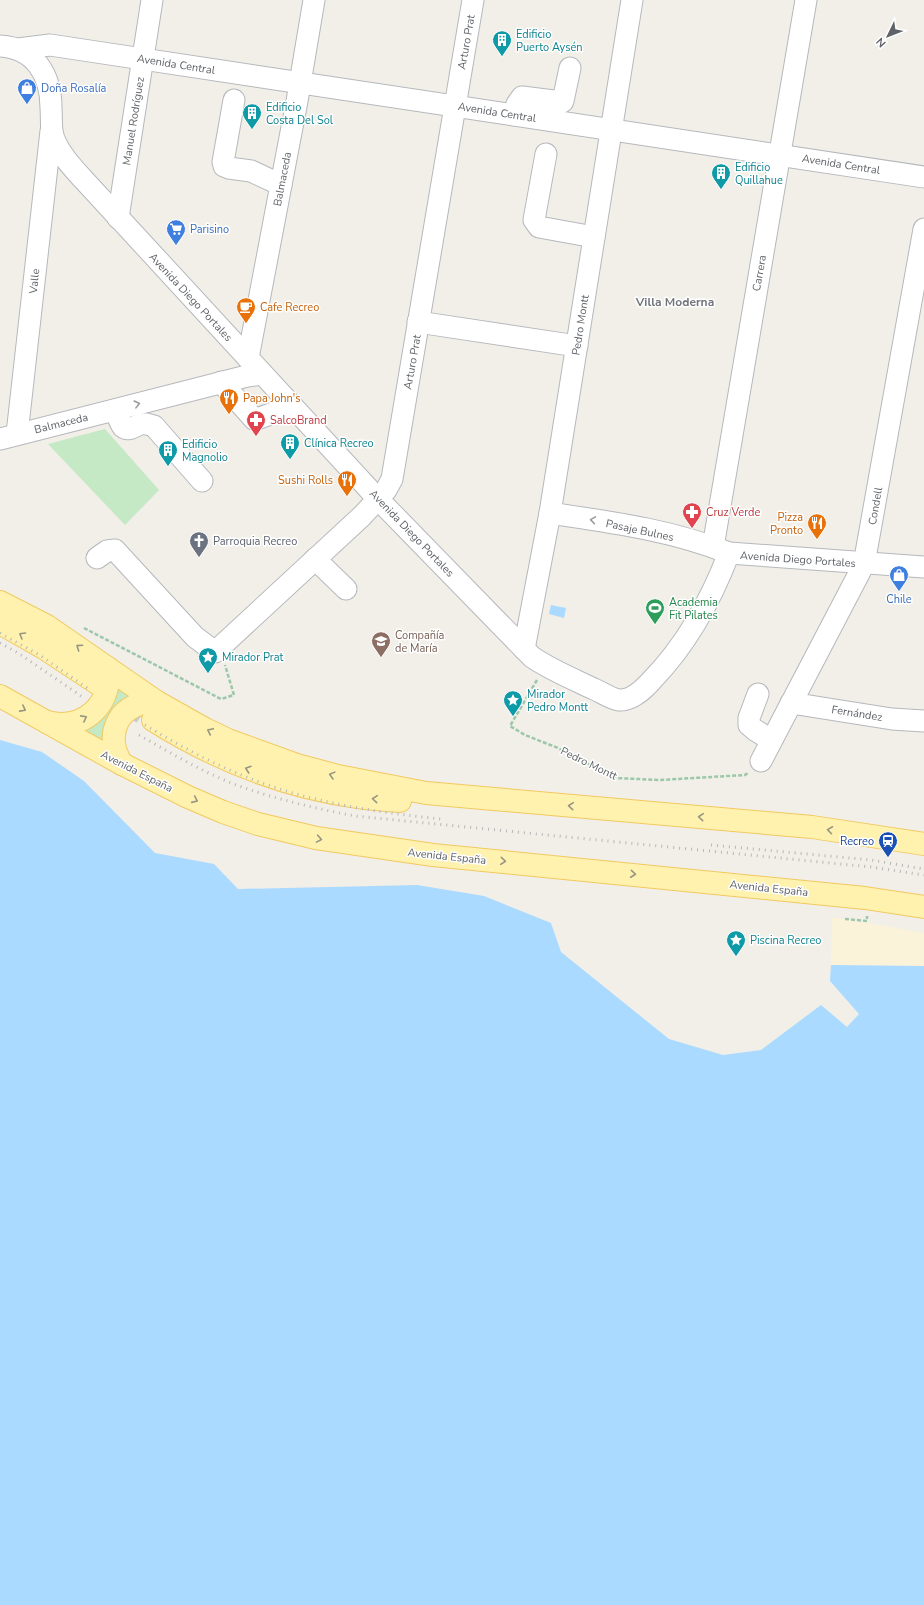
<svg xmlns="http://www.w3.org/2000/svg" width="924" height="1605" font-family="'Nunito Sans',sans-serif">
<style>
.green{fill:#c5e8c5}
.sand{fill:#fbf3d9}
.water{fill:#aadaff}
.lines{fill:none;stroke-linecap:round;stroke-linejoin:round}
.major-tunnel{stroke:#ccccc8;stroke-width:22;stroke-dasharray:22 11;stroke-linecap:butt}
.minor-casing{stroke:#b5b8bc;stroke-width:23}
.major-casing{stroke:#f2c960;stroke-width:24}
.path{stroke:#9cc7a9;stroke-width:2.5;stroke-dasharray:4 2;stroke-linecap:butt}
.minor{stroke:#fff;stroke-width:21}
.major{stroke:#fff2af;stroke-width:22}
.rail{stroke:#b6b7b8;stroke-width:3;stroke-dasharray:1 5;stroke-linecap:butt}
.oneway{stroke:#979a9d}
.oneway2{stroke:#979581}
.labels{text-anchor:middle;stroke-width:3;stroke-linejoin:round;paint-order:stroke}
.culture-label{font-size:11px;fill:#0d838f;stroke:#fff;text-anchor:start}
.street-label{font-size:11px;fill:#5f6368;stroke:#fff}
.shop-label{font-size:11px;fill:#366cbe;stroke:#fff;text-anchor:start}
.food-label{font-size:11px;fill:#c56008;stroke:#fff;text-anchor:start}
.health-label{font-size:11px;fill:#be3a42;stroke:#fff;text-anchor:start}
.worship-label{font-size:11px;fill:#5b616d;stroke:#fff;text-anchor:start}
.leisure-label{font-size:11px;fill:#27864d;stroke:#fff;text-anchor:start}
.education-label{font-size:11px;fill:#785e54;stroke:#fff;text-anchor:start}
.transit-label{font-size:11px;fill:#164399;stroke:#fff;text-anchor:end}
.neighbourhood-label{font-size:12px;font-weight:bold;fill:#70757a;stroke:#fff}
</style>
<rect width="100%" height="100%" fill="#f1efe8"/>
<g class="green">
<path d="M105,429L159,490L125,525L48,444Z"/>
<path d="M116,685L136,700L109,747L75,729L94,725L103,714Z"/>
</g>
<path class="sand" d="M832,918L845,919L924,933V966L831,965Z"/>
<g class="water">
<path d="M551,605L566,608L564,618L549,614Z"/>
<path d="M0,740L42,752L84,781L155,853L214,864L238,889L417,885L484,896L551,923L561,952L669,1039L723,1055L761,1050L821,1005L847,1027L859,1014L830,981L831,965L924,966V1605H0Z"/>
</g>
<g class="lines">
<path class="major-tunnel" d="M97,683L148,717"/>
<defs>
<g id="minor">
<path d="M0,46C35,48 51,75 51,108C52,119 50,128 54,139C60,154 72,167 83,179L378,499L532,657C551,670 573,679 594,689C601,692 611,699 619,700C632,701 644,689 652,680C687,644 711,600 729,553"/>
<path d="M18,49L50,45L924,177"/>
<path d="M234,100L223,162L224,166L229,168L251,171L281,185"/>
<path d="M513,115L517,104L522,97L562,102L563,101L570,68"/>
<path d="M546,154L534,220L539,227L594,237"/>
<path d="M118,218L152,0"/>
<path d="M418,322L577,346"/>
<path d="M248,358L297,101L314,0"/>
<path d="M221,382L254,419H257L292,406"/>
<path d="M115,410C117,415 120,423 123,427C129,432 136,425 141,424C146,423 150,425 154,426L202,481"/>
<path d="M17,434L51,131"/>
<path d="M0,439L247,376L262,374"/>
<path d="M550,513C610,522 672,530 729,553L924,567"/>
<path d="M713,547L806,0"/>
<path d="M97,558L107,551L115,550L195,637L215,652L362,516L386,490L392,479L473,0"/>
<path d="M315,559L346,589"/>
<path d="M524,649L550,513L632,0"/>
<path d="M758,694L749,718V725L755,730L771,740"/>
<path d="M791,703L892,719L924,721"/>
<path d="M761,761L864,564L924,229"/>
</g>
<g id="major">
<path d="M0,602L47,626L157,702L205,729L228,740L297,765L338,776L426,793L812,827L924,844"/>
<path d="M0,623L44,648L97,683"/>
<path d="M0,696L122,764L188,797L223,812L258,824L316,838L433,855L865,898L924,907"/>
<path d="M153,720C215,759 284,787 358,797C372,799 386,800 400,801"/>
<path d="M47,722C84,731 112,705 108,668"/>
<path d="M122,764C102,734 120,700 157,702"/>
</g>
</defs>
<use href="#minor" class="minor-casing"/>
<use href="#major" class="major-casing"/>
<g class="path">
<path d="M84,628L221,699L234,695L225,665"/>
<path d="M537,680L510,726L525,735L558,748L615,778L660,780L745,775L749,772"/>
<path d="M845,919L867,921V916"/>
</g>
<use href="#minor" class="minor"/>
<use href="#major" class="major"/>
<g class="rail">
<path d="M0,633L41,656L90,690"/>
<path d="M0,643L18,653L84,698"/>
<path d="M145,725C183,748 222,769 265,784C321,804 382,813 441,819"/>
<path d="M139,735C169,752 199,770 231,783C271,798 313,808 355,816L871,867L924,875"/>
<path d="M711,845L871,860L924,869"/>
</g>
</g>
<defs><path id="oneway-chevron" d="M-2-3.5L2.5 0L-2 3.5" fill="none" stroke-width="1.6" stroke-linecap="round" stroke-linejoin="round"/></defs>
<g class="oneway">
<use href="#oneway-chevron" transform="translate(137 404) rotate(-14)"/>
<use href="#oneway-chevron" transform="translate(593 520) rotate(-171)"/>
</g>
<g class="oneway2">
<use href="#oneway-chevron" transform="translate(22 635) rotate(-149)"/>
<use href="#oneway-chevron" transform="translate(79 647) rotate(-146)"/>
<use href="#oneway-chevron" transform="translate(23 709) rotate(28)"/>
<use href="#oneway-chevron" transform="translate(84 718) rotate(-28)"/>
<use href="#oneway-chevron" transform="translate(210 731) rotate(-155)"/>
<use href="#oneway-chevron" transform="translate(248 769) rotate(-161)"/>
<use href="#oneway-chevron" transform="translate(332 775) rotate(-165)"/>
<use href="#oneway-chevron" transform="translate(375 799) rotate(-175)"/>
<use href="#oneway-chevron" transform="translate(195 800) rotate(24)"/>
<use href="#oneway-chevron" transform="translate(571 806) rotate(-175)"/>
<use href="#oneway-chevron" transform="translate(701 817) rotate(-175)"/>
<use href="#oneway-chevron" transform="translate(830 830) rotate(-172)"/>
<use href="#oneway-chevron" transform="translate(319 839) rotate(10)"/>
<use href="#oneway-chevron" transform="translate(503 861) rotate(5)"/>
<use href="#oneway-chevron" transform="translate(633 874) rotate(6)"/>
</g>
<defs>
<symbol id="building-pin" viewBox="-11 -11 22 30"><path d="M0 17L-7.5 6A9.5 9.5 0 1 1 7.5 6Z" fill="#0f9aa8" stroke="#fff"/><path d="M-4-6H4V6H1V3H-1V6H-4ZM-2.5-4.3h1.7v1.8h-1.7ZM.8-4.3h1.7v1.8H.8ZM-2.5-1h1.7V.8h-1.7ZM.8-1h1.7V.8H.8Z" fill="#fff"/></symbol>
<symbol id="shop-pin" viewBox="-11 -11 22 30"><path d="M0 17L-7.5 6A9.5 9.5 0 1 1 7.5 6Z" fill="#3f7fe0" stroke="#fff"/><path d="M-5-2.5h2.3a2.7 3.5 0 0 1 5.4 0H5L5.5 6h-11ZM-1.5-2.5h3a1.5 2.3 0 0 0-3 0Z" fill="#fff"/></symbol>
<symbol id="supermarket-pin" viewBox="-11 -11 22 30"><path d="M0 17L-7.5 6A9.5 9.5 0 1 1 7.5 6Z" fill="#3f7fe0" stroke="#fff"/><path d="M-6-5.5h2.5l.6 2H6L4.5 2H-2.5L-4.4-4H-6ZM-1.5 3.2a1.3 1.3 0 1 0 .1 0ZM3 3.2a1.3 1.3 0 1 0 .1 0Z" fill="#fff"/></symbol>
<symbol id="cafe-pin" viewBox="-11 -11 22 30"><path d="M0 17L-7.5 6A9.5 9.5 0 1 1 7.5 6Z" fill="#e8710a" stroke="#fff"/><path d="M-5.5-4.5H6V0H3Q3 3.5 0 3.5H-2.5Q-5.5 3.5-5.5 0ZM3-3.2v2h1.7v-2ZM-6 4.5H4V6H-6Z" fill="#fff"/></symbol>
<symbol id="restaurant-pin" viewBox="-11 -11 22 30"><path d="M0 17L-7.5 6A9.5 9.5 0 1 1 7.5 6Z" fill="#e8710a" stroke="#fff"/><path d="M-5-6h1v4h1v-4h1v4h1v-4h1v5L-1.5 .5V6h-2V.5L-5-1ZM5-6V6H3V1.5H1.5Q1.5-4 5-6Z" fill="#fff"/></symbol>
<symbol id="pharmacy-pin" viewBox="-11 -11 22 30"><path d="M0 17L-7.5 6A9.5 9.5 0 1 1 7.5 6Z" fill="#e0444e" stroke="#fff"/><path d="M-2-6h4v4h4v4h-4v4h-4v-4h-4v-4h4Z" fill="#fff"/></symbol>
<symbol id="church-pin" viewBox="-11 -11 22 30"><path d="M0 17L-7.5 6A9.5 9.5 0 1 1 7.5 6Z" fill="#6b7280" stroke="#fff"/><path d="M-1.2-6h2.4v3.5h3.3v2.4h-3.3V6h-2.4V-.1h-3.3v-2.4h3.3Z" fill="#fff"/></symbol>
<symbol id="stadium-pin" viewBox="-11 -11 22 30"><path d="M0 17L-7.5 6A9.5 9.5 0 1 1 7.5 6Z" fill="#2e9e5b" stroke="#fff"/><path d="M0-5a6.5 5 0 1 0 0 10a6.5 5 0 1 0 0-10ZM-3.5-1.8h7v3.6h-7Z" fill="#fff"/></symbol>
<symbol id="school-pin" viewBox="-11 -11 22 30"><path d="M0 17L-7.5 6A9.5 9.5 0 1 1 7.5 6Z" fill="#8d6e63" stroke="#fff"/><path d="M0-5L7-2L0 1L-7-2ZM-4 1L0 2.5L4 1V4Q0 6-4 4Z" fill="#fff"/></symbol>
<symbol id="sight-pin" viewBox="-11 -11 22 30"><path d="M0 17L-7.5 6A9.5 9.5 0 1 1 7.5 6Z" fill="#0f9aa8" stroke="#fff"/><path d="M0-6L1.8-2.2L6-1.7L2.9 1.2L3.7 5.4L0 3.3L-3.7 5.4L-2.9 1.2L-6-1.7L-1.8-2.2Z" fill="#fff"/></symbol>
<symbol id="station-pin" viewBox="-11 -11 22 30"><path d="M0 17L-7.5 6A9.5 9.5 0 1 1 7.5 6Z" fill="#1a4fb4" stroke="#fff"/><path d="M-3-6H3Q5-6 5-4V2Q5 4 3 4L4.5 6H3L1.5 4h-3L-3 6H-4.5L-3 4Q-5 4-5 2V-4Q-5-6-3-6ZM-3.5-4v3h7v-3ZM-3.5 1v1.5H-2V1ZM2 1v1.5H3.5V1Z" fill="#fff"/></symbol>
</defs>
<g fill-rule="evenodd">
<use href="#building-pin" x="491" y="29" width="22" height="30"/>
<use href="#shop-pin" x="16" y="77" width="22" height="30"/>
<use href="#building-pin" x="241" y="102" width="22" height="30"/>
<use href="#building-pin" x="710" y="162" width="22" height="30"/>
<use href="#supermarket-pin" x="165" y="218" width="22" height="30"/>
<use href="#cafe-pin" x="235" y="296" width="22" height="30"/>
<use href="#restaurant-pin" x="218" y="387" width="22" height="30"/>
<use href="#pharmacy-pin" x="245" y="409" width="22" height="30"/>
<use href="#building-pin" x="279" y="432" width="22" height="30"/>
<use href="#building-pin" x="157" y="439" width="22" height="30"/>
<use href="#restaurant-pin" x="336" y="469" width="22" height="30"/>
<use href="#pharmacy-pin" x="681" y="501" width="22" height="30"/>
<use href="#restaurant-pin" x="806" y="512" width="22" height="30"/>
<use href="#church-pin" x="188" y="530" width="22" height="30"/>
<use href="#shop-pin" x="888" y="564" width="22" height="30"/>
<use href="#stadium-pin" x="644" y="597" width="22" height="30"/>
<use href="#school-pin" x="370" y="630" width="22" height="30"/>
<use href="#sight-pin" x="197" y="646" width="22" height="30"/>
<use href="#sight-pin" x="502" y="689" width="22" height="30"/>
<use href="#station-pin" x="877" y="830" width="22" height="30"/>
<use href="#sight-pin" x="725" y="929" width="22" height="30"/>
</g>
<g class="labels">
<g class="culture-label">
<text x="516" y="38">Edificio<tspan x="516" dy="13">Puerto Aysén</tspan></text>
<text x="266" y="111">Edificio<tspan x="266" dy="13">Costa Del Sol</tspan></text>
<text x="735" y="171">Edificio<tspan x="735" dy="13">Quillahue</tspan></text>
<text x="304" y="447">Clínica Recreo</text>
<text x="182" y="448">Edificio<tspan x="182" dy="13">Magnolio</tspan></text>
<text x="222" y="661">Mirador Prat</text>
<text x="527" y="698">Mirador<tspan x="527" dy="13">Pedro Montt</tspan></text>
<text x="750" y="944">Piscina Recreo</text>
</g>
<g class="street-label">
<text transform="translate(466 42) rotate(-80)" y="4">Arturo Prat</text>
<text transform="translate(176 64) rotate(9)" y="4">Avenida Central</text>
<text transform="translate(497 112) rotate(9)" y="4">Avenida Central</text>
<text transform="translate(133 121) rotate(-81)" y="4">Manuel Rodríguez</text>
<text transform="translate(841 164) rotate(9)" y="4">Avenida Central</text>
<text transform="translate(282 179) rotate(-79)" y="4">Balmaceda</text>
<text transform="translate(759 273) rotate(-80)" y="4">Carrera</text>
<text transform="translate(34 281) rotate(-84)" y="4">Valle</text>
<text transform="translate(191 297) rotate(47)" y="4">Avenida Diego Portales</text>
<text transform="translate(580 325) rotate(-81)" y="4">Pedro Montt</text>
<text transform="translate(412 362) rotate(-80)" y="4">Arturo Prat</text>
<text transform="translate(61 423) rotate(-14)" y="4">Balmaceda</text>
<text transform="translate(875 506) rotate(-80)" y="4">Condell</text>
<text transform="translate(640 530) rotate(12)" y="4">Pasaje Bulnes</text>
<text transform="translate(412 533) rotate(46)" y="4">Avenida Diego Portales</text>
<text transform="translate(798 559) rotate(4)" y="4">Avenida Diego Portales</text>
<text transform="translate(857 713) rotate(9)" y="4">Fernández</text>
<text transform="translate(589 763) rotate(26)" y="4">Pedro Montt</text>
<text transform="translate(137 771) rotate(27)" y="4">Avenida España</text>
<text transform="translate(447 856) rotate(6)" y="4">Avenida España</text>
<text transform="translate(769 888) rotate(6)" y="4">Avenida España</text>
</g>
<g class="shop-label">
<text x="41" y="92">Doña Rosalía</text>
<text x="190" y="233">Parisino</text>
<text x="899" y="603" text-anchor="middle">Chile</text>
</g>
<g class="food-label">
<text x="260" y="311">Cafe Recreo</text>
<text x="243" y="402">Papa John's</text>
<text x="333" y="484" text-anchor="end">Sushi Rolls</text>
<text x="803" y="521" text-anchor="end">Pizza<tspan x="803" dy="13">Pronto</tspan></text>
</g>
<g class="health-label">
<text x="270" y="424">SalcoBrand</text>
<text x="706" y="516">Cruz Verde</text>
</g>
<g class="worship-label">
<text x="213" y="545">Parroquia Recreo</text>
</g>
<g class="leisure-label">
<text x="669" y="606">Academia<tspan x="669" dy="13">Fit Pilates</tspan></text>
</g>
<g class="education-label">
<text x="395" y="639">Compañía<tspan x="395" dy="13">de María</tspan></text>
</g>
<g class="transit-label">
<text x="874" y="845">Recreo</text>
</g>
<g class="neighbourhood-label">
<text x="675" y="306">Villa Moderna</text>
</g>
</g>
<g transform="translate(888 36) rotate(227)" stroke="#ffffff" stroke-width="3" paint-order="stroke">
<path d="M0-3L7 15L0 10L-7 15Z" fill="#5f6368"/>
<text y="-6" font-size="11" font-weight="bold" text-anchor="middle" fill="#5f6368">N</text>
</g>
</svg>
